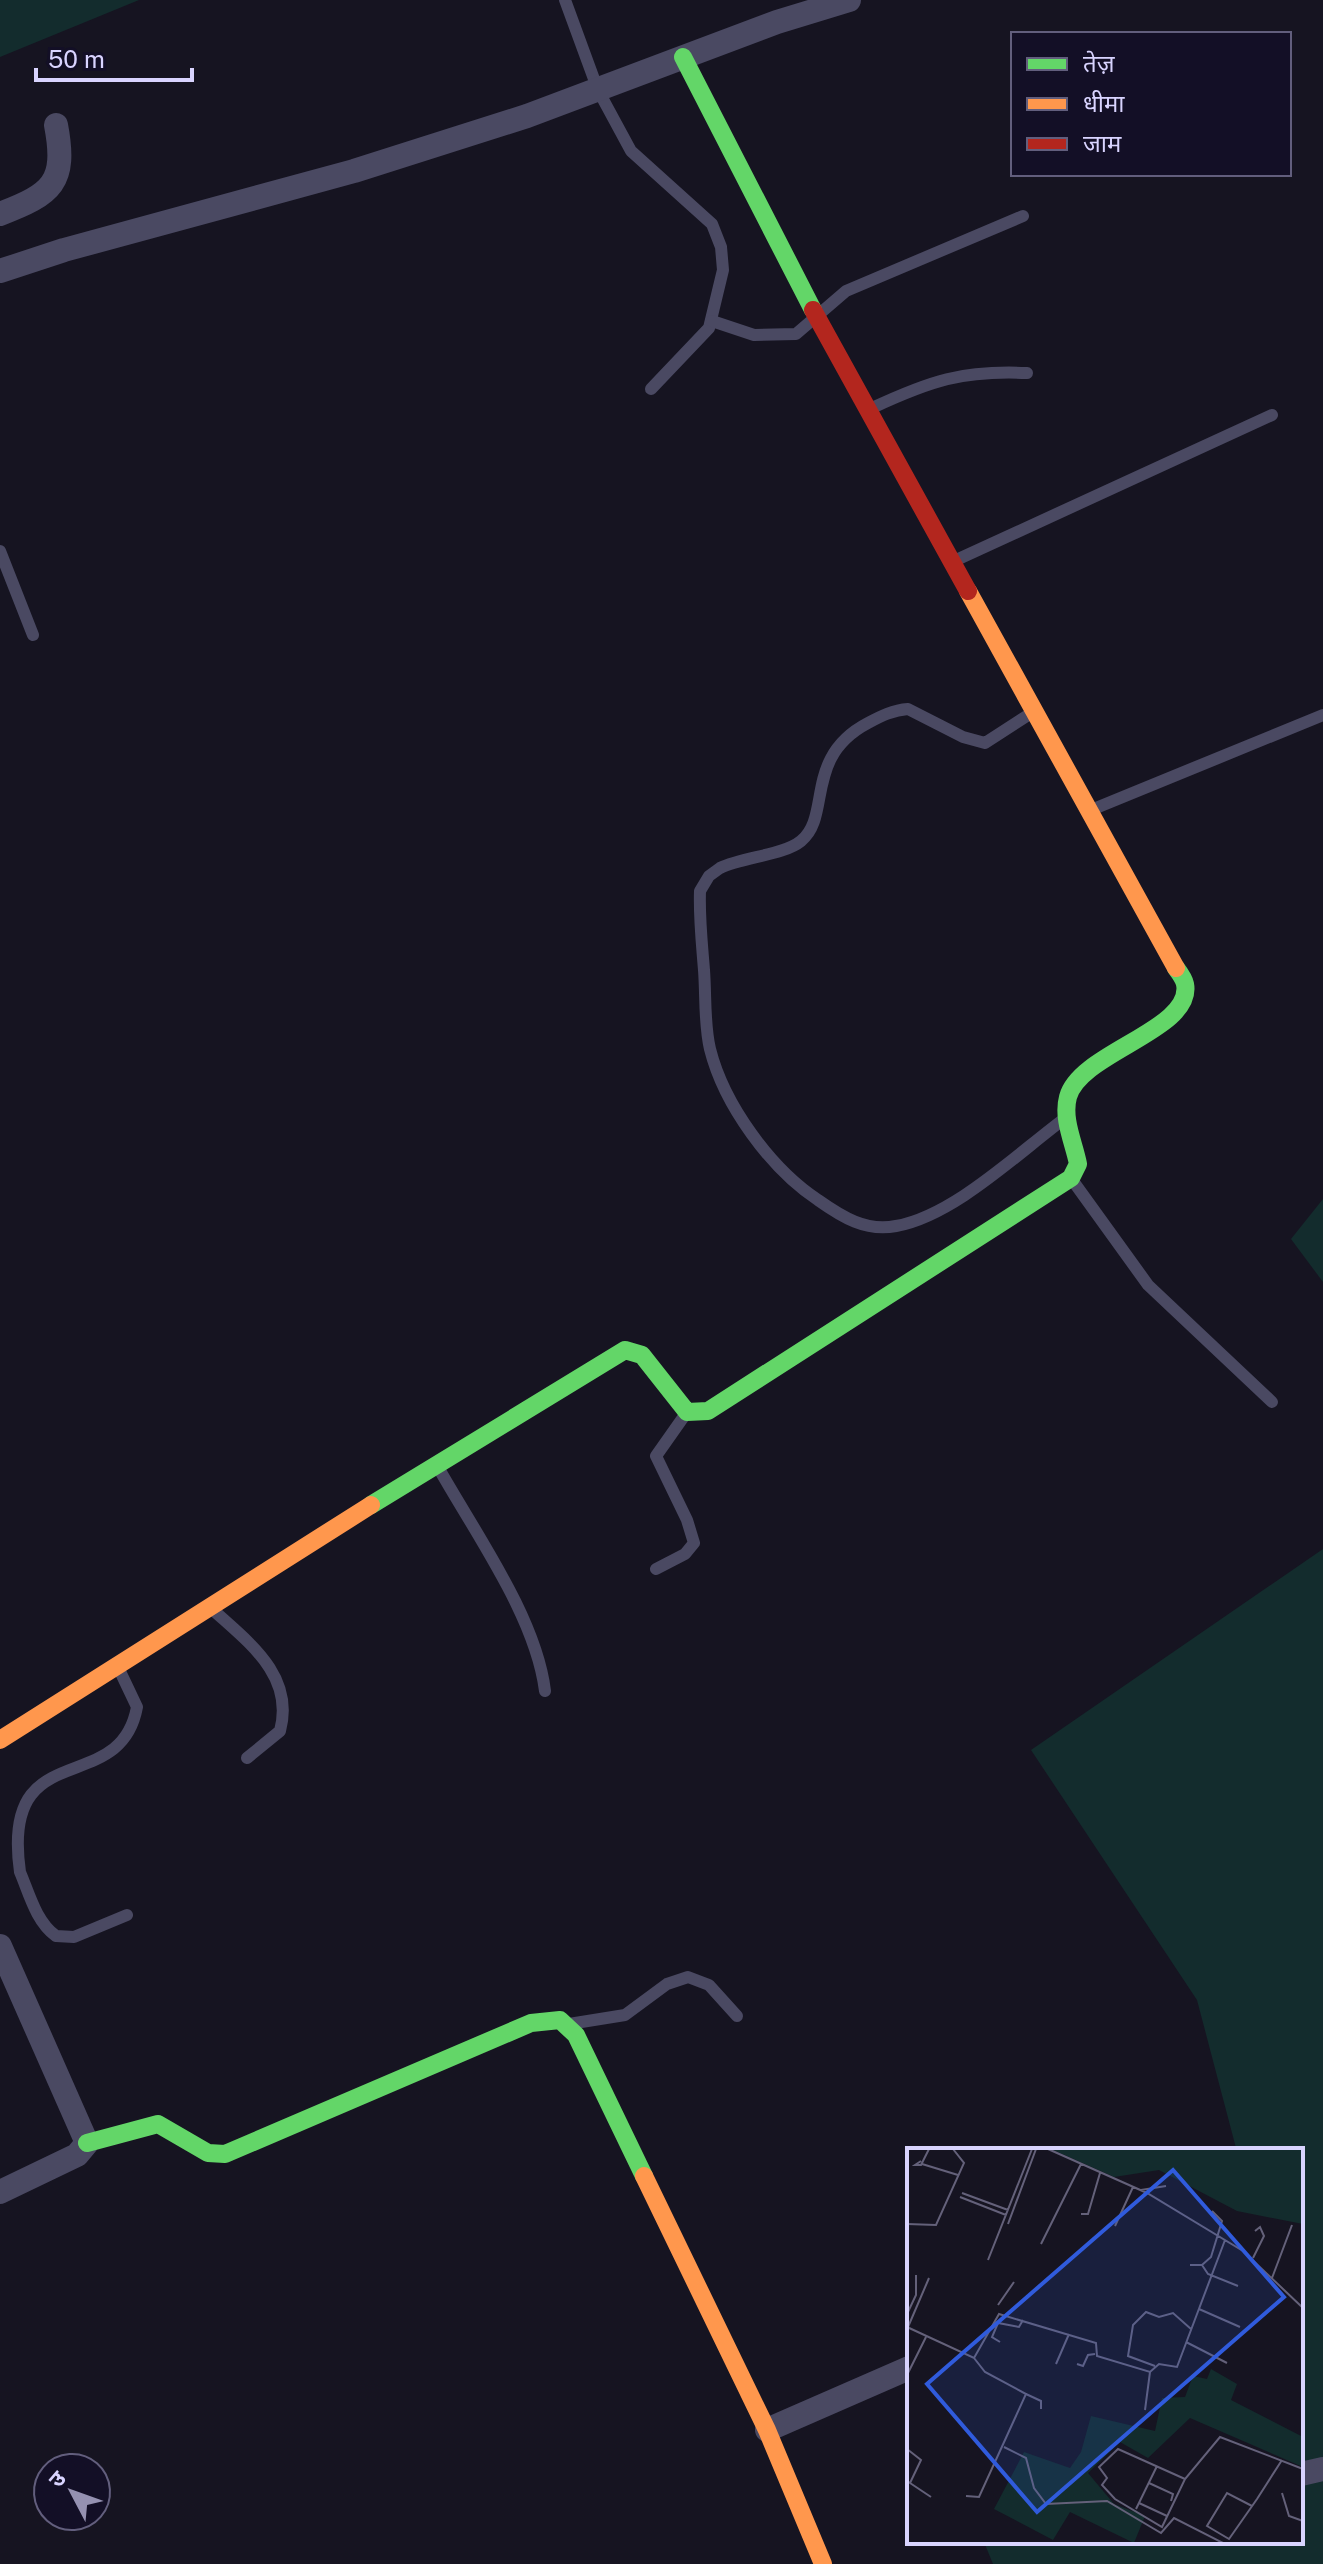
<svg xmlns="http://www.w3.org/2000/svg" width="1323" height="2564" font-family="'Public Sans','Noto Sans Devanagari',sans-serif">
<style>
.green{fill:#132c2d}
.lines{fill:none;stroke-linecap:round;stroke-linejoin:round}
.lane{stroke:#4a4962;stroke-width:12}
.street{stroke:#4a4962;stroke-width:24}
.fast{stroke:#63d668;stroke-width:18}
.slow{stroke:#ff974d;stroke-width:18}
.jam{stroke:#b3261e;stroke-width:18}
.inset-road{fill:none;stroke:#64617a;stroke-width:2}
.view{fill:#305bdc;fill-opacity:0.15;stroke:#305bdc;stroke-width:4}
.inset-edge{fill:none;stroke:#d9d4ff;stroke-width:4}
</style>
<rect width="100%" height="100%" fill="#161421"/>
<g class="green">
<path d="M0,0H139L0,57Z"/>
<path d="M1323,1199V1282L1291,1239Z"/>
<path d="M1323,1549V2564H993L984,2542H1301V2150H1233L1236,2148L1197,2000L1031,1750Z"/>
</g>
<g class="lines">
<g class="lane">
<path d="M565,0L598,90L631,151L712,224L721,247L723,270L709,328L651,389"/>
<path d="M712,321L754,335L796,334L846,291L1023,216"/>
<path d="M872,408C930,381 962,370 1027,373"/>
<path d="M0,551L33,635"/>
<path d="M954,561L1272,415"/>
<path d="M1033,712L985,743L963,737L908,709C893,710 881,716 868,723C803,757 832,816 801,841C784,855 743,857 720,868L709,876L700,891C699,918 702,944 704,970C706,996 704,1024 710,1049C724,1105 771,1169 818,1200C842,1217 866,1232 896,1226C953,1216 1017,1154 1064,1119"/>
<path d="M1091,810L1323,715"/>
<path d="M1073,1181L1148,1285L1272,1402"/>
<path d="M438,1467C475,1533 536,1617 545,1691"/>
<path d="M656,1569L685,1554L694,1543L687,1520L656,1456L687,1412"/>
<path d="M212,1609C248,1642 295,1675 280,1731L247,1758"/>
<path d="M118,1667L137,1707C120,1800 0,1732 20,1872C29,1893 36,1922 56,1936L74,1937L127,1915"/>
<path d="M569,2024L625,2015L667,1984L688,1977L709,1985L737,2016"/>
</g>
<g class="street">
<path d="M0,214C52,194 67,183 56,125"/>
<path d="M0,271L64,250L354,171L527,116L777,22L849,0"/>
<path d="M0,1946L87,2143L77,2155L0,2192"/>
<path d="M767,2430L909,2368"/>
<path d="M1301,2474L1323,2469"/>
</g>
<g class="fast">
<path d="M683,57L813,310"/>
<path d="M371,1505L625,1350L642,1355L687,1412L708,1411L1071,1178L1078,1164C1074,1143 1062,1119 1068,1097C1080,1052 1194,1030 1185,984C1184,979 1179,972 1176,968"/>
<path d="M87,2143L158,2124L208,2153L225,2154L531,2023L560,2020L576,2035L644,2176"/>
</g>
<g class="slow">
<path d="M968,591L1176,968"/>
<path d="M0,1740L371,1505"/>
<path d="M644,2176L767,2430L823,2564"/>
</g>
<path class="jam" d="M813,310L968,591"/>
</g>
<g transform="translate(907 2148)">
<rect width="396" height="396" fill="#161421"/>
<path d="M144,1H396V76L330,63L252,22L207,29ZM304,221L330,236L324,252L396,289V319L283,270L241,310L213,294L181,325L207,356L238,368L227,395L163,364L146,392L87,361L117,304L163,320L174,304L184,268L248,283L255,250L278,249L286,228L300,231Z" fill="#132c2d"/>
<path class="inset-road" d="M141,1L240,45L336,103L396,160M14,13L8,17H14L22,1M15,16L51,27M234,42L259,38M55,45L101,62M53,49L99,67M174,66H181L193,25M0,76L29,77L57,15L46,1M101,76L129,1M208,78L226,39M134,96L174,16M346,110L357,88L353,79L348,83M81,112L125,1M283,117H295L304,109L315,73L305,63M295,117L301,126L331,138M365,130L385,77M91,157L107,134M292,161L333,179M0,166L9,147V127M0,179L67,210L92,166L189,195L190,208L243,224L252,216L270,219L318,92M1,179L22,130M93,194L85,189L91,175L112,179L116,172M279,194L320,215M149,216L162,186M170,216L176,218L181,207L188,206M248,218L221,208L226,177L239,164L252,169L266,165L284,181M0,227L19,189M119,246L134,253V261M238,262L243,224M97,299L119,310L127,340L139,356L200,353L254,385L267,370L316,395M0,301L14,312L3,335M278,331L211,301L192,319L200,330L195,337L208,351L255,379L278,331L313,289L396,321M0,333L24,349M242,335L266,346L264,353M375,345L382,368L396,373M59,348L72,349L119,246L78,224L67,210M232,355L260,368M345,358L320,345L300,378L322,391L350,351L375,312M229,361L250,318"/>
<path class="view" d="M266,22L377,149L130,364L20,236Z"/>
<rect width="396" height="396" class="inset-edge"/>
</g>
<rect x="1011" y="32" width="280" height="144" fill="#130f26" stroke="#625e7d" stroke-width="2"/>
<rect x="1027" y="58" width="40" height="12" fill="#63d668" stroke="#625e7d" stroke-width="2"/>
<text x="1083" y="72" font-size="24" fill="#d9d4ff">तेज़</text>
<rect x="1027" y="98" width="40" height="12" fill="#ff974d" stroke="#625e7d" stroke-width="2"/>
<text x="1083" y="112" font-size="24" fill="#d9d4ff">धीमा</text>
<rect x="1027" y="138" width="40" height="12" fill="#b3261e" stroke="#625e7d" stroke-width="2"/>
<text x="1083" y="152" font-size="24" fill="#d9d4ff">जाम</text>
<g transform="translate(72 2492) rotate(311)"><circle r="38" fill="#130f26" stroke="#625e7d" stroke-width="2"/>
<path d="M0-6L14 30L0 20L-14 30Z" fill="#9591b1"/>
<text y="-12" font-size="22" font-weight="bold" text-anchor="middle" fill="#d9d4ff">उ</text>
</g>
<path d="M36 68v12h156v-12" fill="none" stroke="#d9d4ff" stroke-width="4"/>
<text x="48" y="68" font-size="24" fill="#d9d4ff" stroke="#130f26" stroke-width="6" paint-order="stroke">50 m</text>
</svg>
